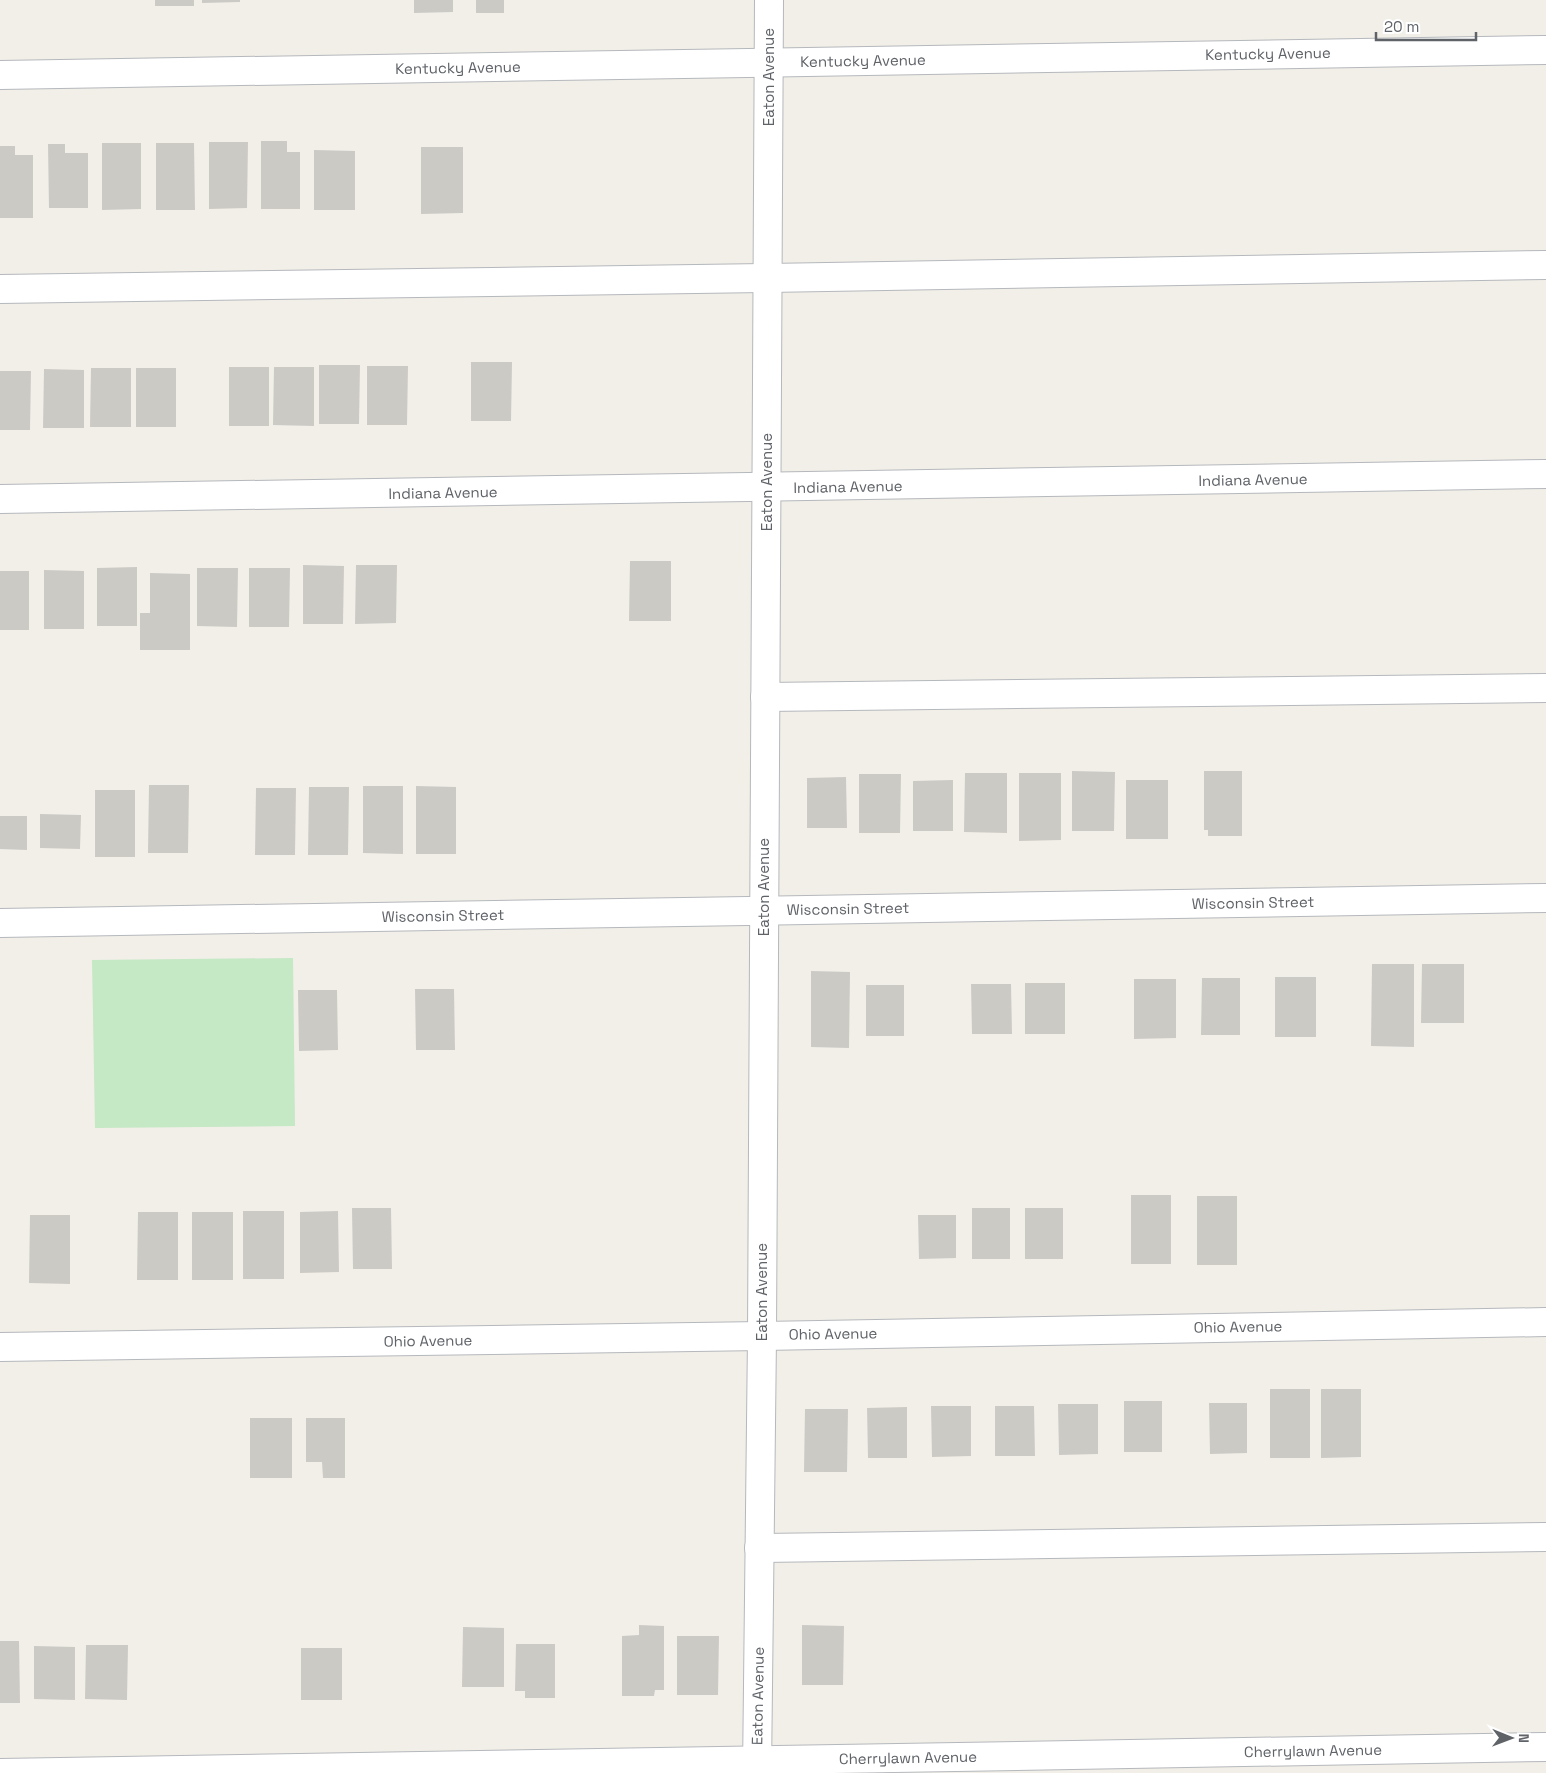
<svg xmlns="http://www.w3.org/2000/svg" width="1546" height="1773" font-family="'Space Grotesk',sans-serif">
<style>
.green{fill:#c5e8c5}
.building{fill:#cccac5}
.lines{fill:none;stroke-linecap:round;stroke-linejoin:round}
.minor-casing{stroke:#b5b8bc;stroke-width:30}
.minor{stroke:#fff;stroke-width:28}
.labels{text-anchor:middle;stroke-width:5;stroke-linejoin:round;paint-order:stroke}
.street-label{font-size:15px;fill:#5f6368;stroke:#fff}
</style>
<rect width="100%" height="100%" fill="#f1efe8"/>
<path class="green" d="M293,958L295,1126L95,1128L92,960Z"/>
<g class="building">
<rect x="155" y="0" width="39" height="6"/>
<path d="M202,0H240V2L202,3Z"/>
<path d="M414,0H453V12L414,13Z"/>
<rect x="476" y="0" width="28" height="13"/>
<path d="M261,141H287V152H300V209H261Z"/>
<path d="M209,142H248L247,208L209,209Z"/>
<path d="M102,143H141V209L102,210Z"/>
<path d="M156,143H194L195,210H156Z"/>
<path d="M48,144H65V153H88V208H49Z"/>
<path d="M0,146H15V155H33V218H0Z"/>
<path d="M421,147H463V213L421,214Z"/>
<path d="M314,150L355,151V210H314Z"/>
<path d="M471,362H512L511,421H471Z"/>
<path d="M319,365H360L359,424H319Z"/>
<path d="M367,366H408L407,425H367Z"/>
<rect x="229" y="367" width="40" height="59"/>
<path d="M274,367H314V426L273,425Z"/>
<path d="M91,368H131V427H90Z"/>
<rect x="136" y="368" width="40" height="59"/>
<path d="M44,369L84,370V428H43Z"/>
<path d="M0,371H31L30,430H0Z"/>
<path d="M630,561H671V621H629Z"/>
<path d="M303,565L344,566L343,624H303Z"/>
<path d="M356,565H397L396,623L355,624Z"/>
<path d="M137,567V626H97V568Z"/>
<path d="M197,568H238L237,627L197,626Z"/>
<path d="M249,568H290L289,627H249Z"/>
<path d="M44,570L84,571V629H44Z"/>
<rect x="0" y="571" width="29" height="59"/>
<path d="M150,573L190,574V650H140V613H150Z"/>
<path d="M1072,771L1115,772L1114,831H1072Z"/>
<path d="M1204,771H1242V836H1208V830H1204Z"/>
<path d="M965,773H1007V833L964,832Z"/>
<path d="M1019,773H1061V840L1019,841Z"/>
<path d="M859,774H901L900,833H859Z"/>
<path d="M846,777L847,828H807V778Z"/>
<path d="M953,780V831H913V781Z"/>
<rect x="1126" y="780" width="42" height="59"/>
<path d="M149,785H189L188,853H148Z"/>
<path d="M363,786H403V854L363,853Z"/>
<path d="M416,786L456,787V854H416Z"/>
<path d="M309,787H349L348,855H308Z"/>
<path d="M256,788H296L295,855H255Z"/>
<rect x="95" y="790" width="40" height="67"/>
<path d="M40,814L81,815L80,849L40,848Z"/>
<path d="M0,816H27V850L0,849Z"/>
<path d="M1372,964H1414V1047L1371,1046Z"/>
<path d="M1422,964H1464V1023H1421Z"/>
<path d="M811,971L850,972L849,1048L811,1047Z"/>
<rect x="1275" y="977" width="41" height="60"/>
<path d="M1202,978H1240V1035H1201Z"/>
<path d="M1134,979H1176V1038L1134,1039Z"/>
<rect x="1025" y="983" width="40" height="51"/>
<path d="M971,984H1011L1012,1034H972Z"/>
<rect x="866" y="985" width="38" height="51"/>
<path d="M415,989H454L455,1050H416Z"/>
<path d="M298,990H337L338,1050L299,1051Z"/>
<rect x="1131" y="1195" width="40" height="69"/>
<rect x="1197" y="1196" width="40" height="69"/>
<path d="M352,1208H391L392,1269H353Z"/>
<rect x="972" y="1208" width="38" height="51"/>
<rect x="1025" y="1208" width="38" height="51"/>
<rect x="243" y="1211" width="41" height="68"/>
<path d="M338,1211L339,1272L300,1273V1212Z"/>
<path d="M138,1212H178V1280H137Z"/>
<rect x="192" y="1212" width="41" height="68"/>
<path d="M30,1215H70V1284L29,1283Z"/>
<path d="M918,1215H956V1258L919,1259Z"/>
<rect x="1270" y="1389" width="40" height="69"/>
<path d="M1321,1389H1361V1457L1321,1458Z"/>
<rect x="1124" y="1401" width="38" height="51"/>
<path d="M1209,1403H1247V1453L1210,1454Z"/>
<path d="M1058,1404H1098V1454L1059,1455Z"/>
<path d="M931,1406H971V1456L932,1457Z"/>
<path d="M995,1406H1034L1035,1456H995Z"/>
<path d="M907,1407V1458H868L867,1408Z"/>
<path d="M805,1409H848L847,1472H804Z"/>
<rect x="250" y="1418" width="42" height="60"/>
<path d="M306,1418H345V1478H323L322,1462H306Z"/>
<path d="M639,1625L664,1626V1690H655L654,1696H622V1636L639,1635Z"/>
<path d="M802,1625L844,1626L843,1685H802Z"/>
<path d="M463,1627L504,1628V1687H462Z"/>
<path d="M677,1636H719L718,1695H677Z"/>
<path d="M0,1641H19L20,1703H0Z"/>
<path d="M516,1644H555V1698H525V1691H515Z"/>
<path d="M86,1645H128L127,1700L85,1699Z"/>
<path d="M34,1646L75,1647V1700L34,1699Z"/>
<rect x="301" y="1648" width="41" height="52"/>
</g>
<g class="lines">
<defs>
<g id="minor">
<path d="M0,75L1546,50"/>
<path d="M0,289L768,278L1546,265"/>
<path d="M0,499L1546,474"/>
<path d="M765,697L1546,688"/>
<path d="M0,923L1546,898"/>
<path d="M0,1347L762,1336L1546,1322"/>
<path d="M759,1548L1546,1537"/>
<path d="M0,1773L1546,1747"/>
<path d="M757,1773L762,1336L769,0"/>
</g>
</defs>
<use href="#minor" class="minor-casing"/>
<use href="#minor" class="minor"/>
</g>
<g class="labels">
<g class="street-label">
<text transform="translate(1268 54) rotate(-1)" y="5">Kentucky Avenue</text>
<text transform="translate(863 61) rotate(-1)" y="5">Kentucky Avenue</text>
<text transform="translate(458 68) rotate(-1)" y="5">Kentucky Avenue</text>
<text transform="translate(769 77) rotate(-90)" y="5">Eaton Avenue</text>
<text transform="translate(1253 480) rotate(-1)" y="5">Indiana Avenue</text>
<text transform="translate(767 482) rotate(-90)" y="5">Eaton Avenue</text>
<text transform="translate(848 487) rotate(-1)" y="5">Indiana Avenue</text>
<text transform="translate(443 493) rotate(-1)" y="5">Indiana Avenue</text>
<text transform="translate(764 887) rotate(-90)" y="5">Eaton Avenue</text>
<text transform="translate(1253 903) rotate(-1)" y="5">Wisconsin Street</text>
<text transform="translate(848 909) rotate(-1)" y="5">Wisconsin Street</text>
<text transform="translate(443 916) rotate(-1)" y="5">Wisconsin Street</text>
<text transform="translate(762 1292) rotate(-90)" y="5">Eaton Avenue</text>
<text transform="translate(1238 1327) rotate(-1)" y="5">Ohio Avenue</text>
<text transform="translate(833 1334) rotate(-1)" y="5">Ohio Avenue</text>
<text transform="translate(428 1341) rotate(-1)" y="5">Ohio Avenue</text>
<text transform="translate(758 1696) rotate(-89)" y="5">Eaton Avenue</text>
<text transform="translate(1313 1751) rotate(-1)" y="5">Cherrylawn Avenue</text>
<text transform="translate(908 1758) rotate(-1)" y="5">Cherrylawn Avenue</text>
</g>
</g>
<g transform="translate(1511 1738) rotate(91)" stroke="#ffffff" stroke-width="4" paint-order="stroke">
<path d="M0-4L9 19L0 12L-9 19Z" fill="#5f6368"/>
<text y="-8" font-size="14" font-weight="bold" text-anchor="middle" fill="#5f6368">N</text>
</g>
<path d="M1376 32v8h100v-8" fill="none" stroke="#5f6368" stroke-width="2.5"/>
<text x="1384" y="32" font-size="15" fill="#5f6368" stroke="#ffffff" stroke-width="4" paint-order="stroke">20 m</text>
</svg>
